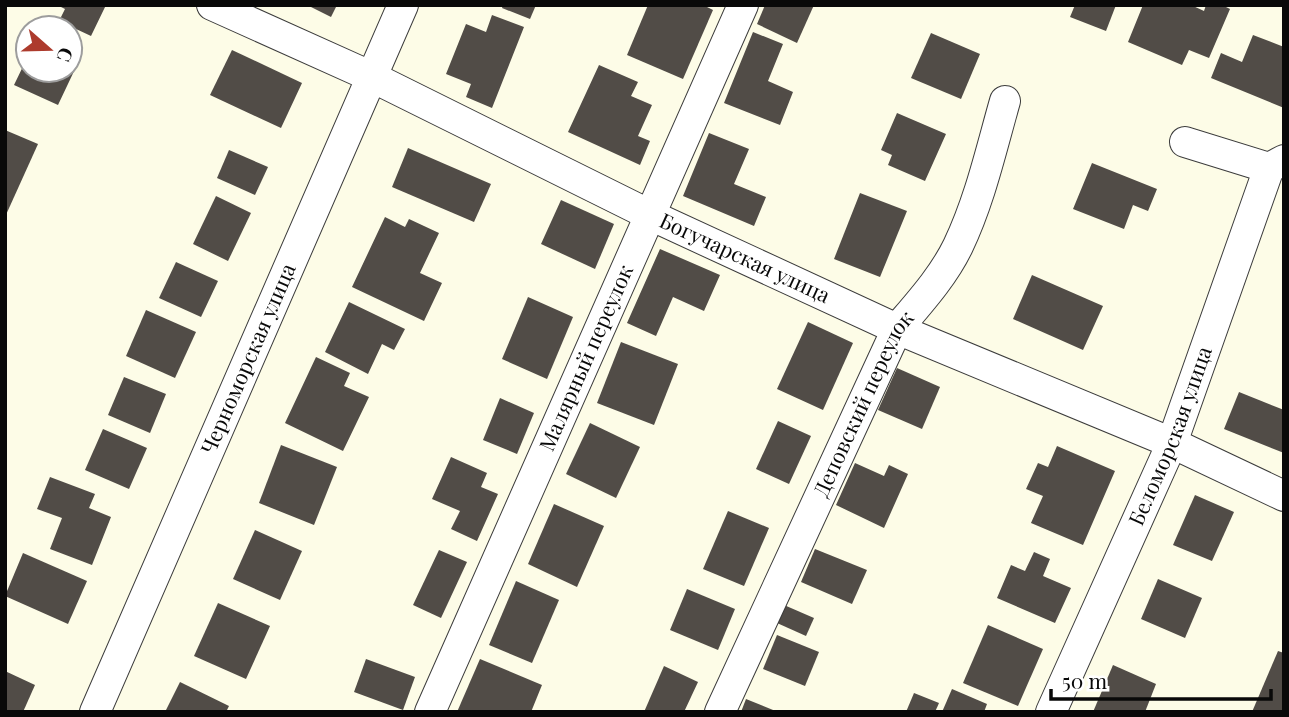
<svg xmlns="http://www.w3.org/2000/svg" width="1289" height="717" font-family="'Playfair Display',serif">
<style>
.building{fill:#514c47}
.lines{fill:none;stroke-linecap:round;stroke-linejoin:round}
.street-casing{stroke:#3c3c3c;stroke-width:32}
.street{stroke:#fff;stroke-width:30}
.labels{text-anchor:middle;stroke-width:7;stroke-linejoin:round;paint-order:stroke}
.street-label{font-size:21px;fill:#090909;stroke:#fff}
</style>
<rect width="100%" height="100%" fill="#fdfce7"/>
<g class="building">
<path d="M57,5H106L91,36L59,21L65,9Z"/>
<path d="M307,5H337L331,17Z"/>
<path d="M503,5H536L530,19L502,8Z"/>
<path d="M648,5H703L713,10L683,79L627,55Z"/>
<path d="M765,5H814L797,43L757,24Z"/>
<path d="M1075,5H1116L1106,31L1070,17Z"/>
<path d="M1143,5H1191L1204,11L1206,5H1222L1230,9L1209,58L1189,50L1182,65L1128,42Z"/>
<path d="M492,15L524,27L492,108L466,97L471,84L446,74L466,24L486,32Z"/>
<path d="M753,32L783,44L768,81L793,92L780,125L724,103Z"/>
<path d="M931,33L980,54L961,99L911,78Z"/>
<path d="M1253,35L1284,47V108L1211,78L1221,53L1242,62Z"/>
<path d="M232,50L302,83L281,128L210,95Z"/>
<path d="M28,56V70H70V64L76,67L58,105L14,85Z"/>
<path d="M599,65L638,82L631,96L652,105L638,136L650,141L640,165L568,132Z"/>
<path d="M897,113L946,134L925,181L888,165L892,155L881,150Z"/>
<path d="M5,130L38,144L5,217Z"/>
<path d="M709,133L749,149L734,184L766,197L754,226L683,196Z"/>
<path d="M408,148L491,184L474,222L392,187Z"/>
<path d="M229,150L268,167L255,195L217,178Z"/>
<path d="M1092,163L1157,189L1148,211L1133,205L1124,229L1073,209Z"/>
<path d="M860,193L907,211L880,277L834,259Z"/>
<path d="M216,196L251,213L228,261L193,244Z"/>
<path d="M561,200L614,224L595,269L541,244Z"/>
<path d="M385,217L405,227L409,219L439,233L420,273L442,283L424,321L352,287Z"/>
<path d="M660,249L720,275L704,311L673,297L656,336L627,323Z"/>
<path d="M176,262L218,281L201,317L159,298Z"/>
<path d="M1032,275L1103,306L1083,350L1013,319Z"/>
<path d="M528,297L573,317L547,379L502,359Z"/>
<path d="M349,302L405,329L394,350L382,344L368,374L325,352Z"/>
<path d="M146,310L196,332L175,378L126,356Z"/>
<path d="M808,322L853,343L823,410L777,389Z"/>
<path d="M621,342L678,364L654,425L597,403Z"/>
<path d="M316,357L350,373L344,386L369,397L343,451L285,423Z"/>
<path d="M897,368L940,387L922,429L878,410Z"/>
<path d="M124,377L166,394L150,433L108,415Z"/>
<path d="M1239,392L1284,410V453L1224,429Z"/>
<path d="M500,398L534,413L517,454L483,440Z"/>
<path d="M778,421L811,436L789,484L756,469Z"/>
<path d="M590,423L640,447L616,498L566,474Z"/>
<path d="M103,429L147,448L129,489L85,470Z"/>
<path d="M281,445L337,467L314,525L259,503Z"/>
<path d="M1057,446L1115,471L1083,545L1031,523L1043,496L1026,489L1038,463L1048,467Z"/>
<path d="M451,457L487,473L481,487L498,494L477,541L451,529L460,511L432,499Z"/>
<path d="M855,463L884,476L889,465L908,474L884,528L836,505Z"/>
<path d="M50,477L95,494L89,508L111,517L92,565L50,549L62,518L37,509Z"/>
<path d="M1195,495L1234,512L1212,561L1173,545Z"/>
<path d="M554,504L604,526L577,587L528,564Z"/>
<path d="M728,511L769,528L744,586L703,569Z"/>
<path d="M255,530L302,551L280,600L233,579Z"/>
<path d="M815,549L867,570L852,604L801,582Z"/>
<path d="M439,550L467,562L441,618L413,605Z"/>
<path d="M1034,552L1050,559L1043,576L1071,588L1055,623L997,598L1011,565L1025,571Z"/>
<path d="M23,553L87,581L68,624L5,596Z"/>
<path d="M1158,579L1202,598L1185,638L1141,619Z"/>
<path d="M516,581L559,600L532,663L489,645Z"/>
<path d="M687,589L735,609L718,650L670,630Z"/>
<path d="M218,603L270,626L246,679L194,656Z"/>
<path d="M784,605L814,618L806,636L777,623Z"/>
<path d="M988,625L1043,649L1018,706L963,683Z"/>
<path d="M777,635L819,652L805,686L763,669Z"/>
<path d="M1278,651L1284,653V712H1252Z"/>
<path d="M366,659L415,677L403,710L354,692Z"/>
<path d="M480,659L542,685L531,712H457Z"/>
<path d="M1113,665L1156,684L1145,712H1093Z"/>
<path d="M664,666L698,682L684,712H644Z"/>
<path d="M5,671L35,685L23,712H5Z"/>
<path d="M180,682L229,706L226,712L166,710Z"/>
<path d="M952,689L987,704L984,712H942Z"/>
<path d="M914,693L939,703L935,712H906Z"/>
<path d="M746,699L778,712H741Z"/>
</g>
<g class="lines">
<defs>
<g id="street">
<path id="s1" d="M212,5L370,76L648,214L897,329L1172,443L1284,496"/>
<path d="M1185,142L1269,168"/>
<path id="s2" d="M95,712L403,5"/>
<path id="s3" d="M430,712L743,5"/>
<path id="s4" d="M720,712L897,329C919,303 943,277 958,246C980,200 991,150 1005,101"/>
<path id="s5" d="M1051,712L1172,443L1269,168L1284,160"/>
</g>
</defs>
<use href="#street" class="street-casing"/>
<use href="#street" class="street"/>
</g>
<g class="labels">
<g class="street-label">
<text dy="7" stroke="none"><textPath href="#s1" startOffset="590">Богучарская улица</textPath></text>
<text dy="7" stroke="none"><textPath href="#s2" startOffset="385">Черноморская улица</textPath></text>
<text dy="7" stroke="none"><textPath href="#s3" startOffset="387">Малярный переулок</textPath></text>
<text dy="7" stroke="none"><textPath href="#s4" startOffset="340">Деповский переулок</textPath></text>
<text dy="7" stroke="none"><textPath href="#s5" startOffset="301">Беломорская улица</textPath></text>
</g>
</g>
<rect width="1289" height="717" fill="none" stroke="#090909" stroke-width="14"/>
<g transform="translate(49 49) rotate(110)"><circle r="33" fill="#ffffff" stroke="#9d9d9d" stroke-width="2"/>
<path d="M0-5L12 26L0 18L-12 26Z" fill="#ad3b2d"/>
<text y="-10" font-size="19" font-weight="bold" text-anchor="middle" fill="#090909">С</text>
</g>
<path d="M1051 689v10h220v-10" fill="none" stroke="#090909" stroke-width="3.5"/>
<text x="1062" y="689" font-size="21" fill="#090909" stroke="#ffffff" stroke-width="5" paint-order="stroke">50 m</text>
</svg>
